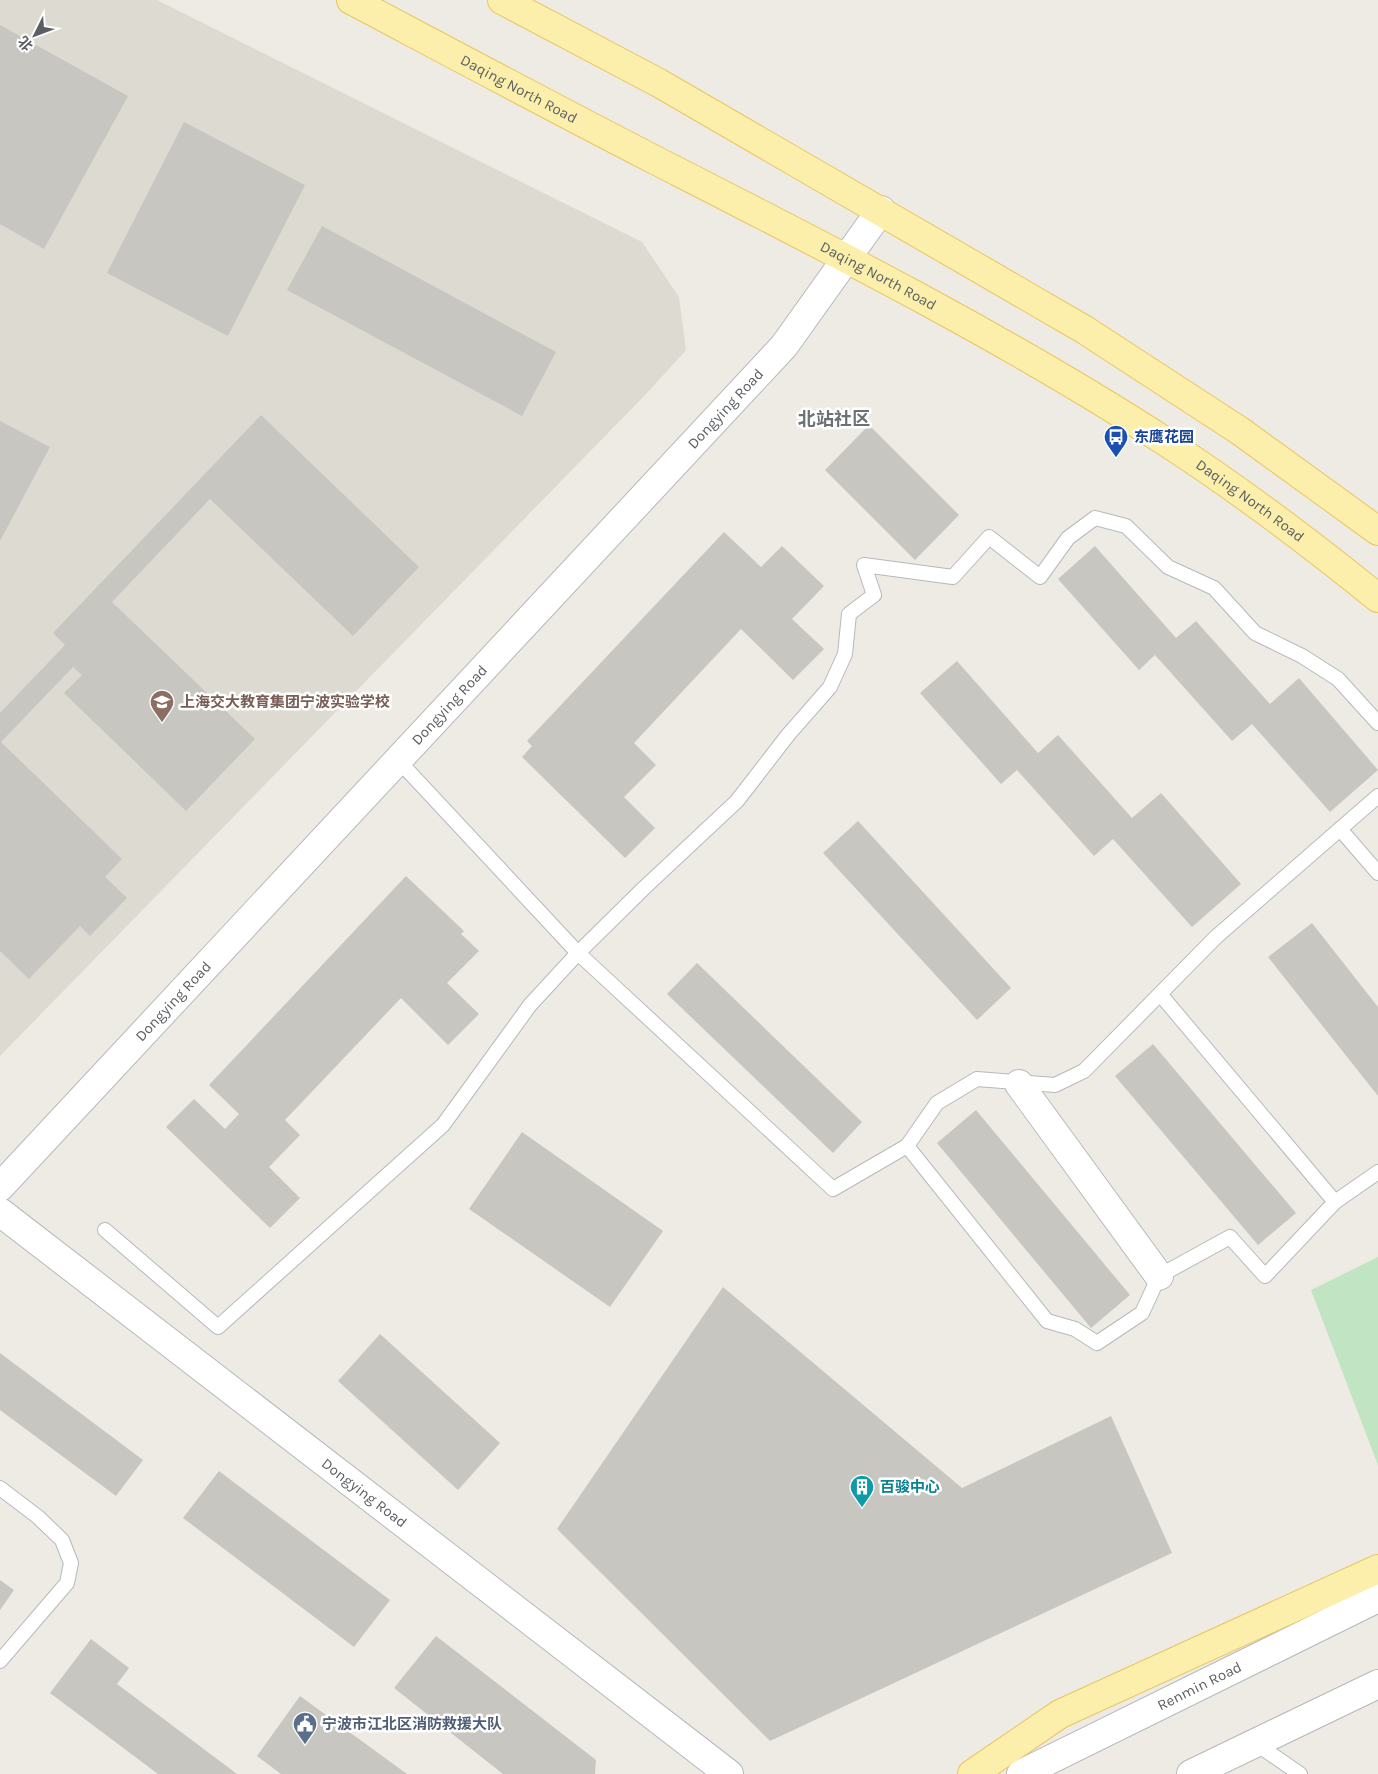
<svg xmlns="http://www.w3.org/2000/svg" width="1378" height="1774" font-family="Karla,'Noto Sans SC',sans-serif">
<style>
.education{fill:#dddad1}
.green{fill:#c1e4c2}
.building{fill:#c8c6c0}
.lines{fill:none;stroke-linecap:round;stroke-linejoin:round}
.service-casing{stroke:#b6b9bd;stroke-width:16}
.minor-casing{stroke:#b6b9bd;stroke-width:30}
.tertiary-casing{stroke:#b6b9bd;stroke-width:30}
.secondary-casing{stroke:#b5b8bd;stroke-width:30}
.primary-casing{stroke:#eac660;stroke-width:30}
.service{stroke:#fff;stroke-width:14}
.minor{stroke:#fff;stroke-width:28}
.tertiary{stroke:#fff;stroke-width:28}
.secondary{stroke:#fff;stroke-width:28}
.primary{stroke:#fbefab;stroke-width:28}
.labels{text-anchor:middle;stroke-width:5;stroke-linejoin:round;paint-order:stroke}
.street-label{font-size:15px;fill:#5b5f63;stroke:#fff}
.transit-label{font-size:15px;font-weight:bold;fill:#164399;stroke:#fff;text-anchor:start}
.education-label{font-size:15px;font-weight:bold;fill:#785e54;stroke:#fff;text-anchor:start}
.culture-label{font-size:15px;font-weight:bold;fill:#0d838f;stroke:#fff;text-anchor:start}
.service-label{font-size:15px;font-weight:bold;fill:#4e5e75;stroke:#fff;text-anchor:start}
.quarter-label{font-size:18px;font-weight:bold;fill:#6c7175;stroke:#fff}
</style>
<rect width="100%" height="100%" fill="#edebe3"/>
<path class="education" d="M0,0H157L642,242L679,297L686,350L649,391L0,1056Z"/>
<path class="green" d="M1378,1257V1465L1311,1290Z"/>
<g class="building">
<path d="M0,25L128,96L44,249L0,224Z"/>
<path d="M184,122L305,185L228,336L107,273Z"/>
<path d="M322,226L556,352L522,416L287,290Z"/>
<path d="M261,415L419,567L353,636L210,499L112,602L255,739L186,811L64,693L82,675L73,667L1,742L122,859L105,877L127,898L90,936L80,926L29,979L0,951V713L65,645L53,633Z"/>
<path d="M0,421L50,447L0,541Z"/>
<path d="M869,425L959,515L915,560L825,470Z"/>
<path d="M724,532L761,567L782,546L824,586L792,619L824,649L793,680L741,629L634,743L656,765L624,797L655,828L625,858L522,757L532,746L527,741Z"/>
<path d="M1095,546L1176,638L1196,621L1270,704L1299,678L1378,770L1330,812L1252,724L1232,741L1155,655L1139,670L1058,579Z"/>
<path d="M957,661L1038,753L1058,735L1132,818L1161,793L1241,884L1192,927L1113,839L1094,856L1017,770L1001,784L920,693Z"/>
<path d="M858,821L1011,988L977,1020L823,853Z"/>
<path d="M406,876L464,931L461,934L479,951L447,983L479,1014L448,1045L401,998L285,1120L300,1135L269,1167L300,1198L270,1228L166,1127L194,1099L225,1129L239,1114L209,1085Z"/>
<path d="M1312,923L1378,1007V1096L1268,957Z"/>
<path d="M697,963L862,1122L833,1153L667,994Z"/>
<path d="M1153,1044L1296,1213L1258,1245L1115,1076Z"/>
<path d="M976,1110L1130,1295L1091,1328L937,1143Z"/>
<path d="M522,1132L663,1231L610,1307L469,1209Z"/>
<path d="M723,1287L962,1488L1111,1416L1172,1553L770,1741L557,1529Z"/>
<path d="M380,1334L500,1443L458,1490L338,1381Z"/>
<path d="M0,1353L143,1460L116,1496L0,1410Z"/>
<path d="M219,1471L390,1600L354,1647L183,1518Z"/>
<path d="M0,1580L14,1590L0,1610Z"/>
<path d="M436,1636L596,1760L595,1774H503L394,1688Z"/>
<path d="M91,1639L129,1668L117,1684L237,1774H158L50,1693Z"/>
<path d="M300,1696L407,1774H281L257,1756Z"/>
</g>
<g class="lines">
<defs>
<g id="service">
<path d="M398,760L578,953L833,1189L907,1146L937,1103L977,1079L1055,1085L1084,1071L1216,937L1378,796"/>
<path d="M1340,829L1378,873"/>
<path d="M1160,994L1335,1202"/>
<path d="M907,1146L1047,1321L1075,1329L1097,1343L1142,1313L1159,1276L1230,1237L1265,1276L1335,1202L1378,1172"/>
<path d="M105,1230L218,1327L443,1125L530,1005L578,953L644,888L737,801L788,735L830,687L845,654L849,614L874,595L864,565L953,577L989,537L1040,577L1068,538L1095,518L1126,526L1168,567L1214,588L1255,633L1302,656L1338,679L1378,723"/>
<path d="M0,1488L38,1517L62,1540L71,1563L67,1583L0,1661"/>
<path d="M1255,1743L1300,1774"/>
</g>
<path id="minor" d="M1019,1084L1159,1276"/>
<g id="tertiary">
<path id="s1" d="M0,1187L784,346L881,210"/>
<path id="s2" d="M0,1212L729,1774"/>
</g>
<g id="secondary">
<path id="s3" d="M1021,1774L1378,1598"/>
<path d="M1191,1774L1378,1684"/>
</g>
<g id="primary">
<path id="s4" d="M351,0C451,53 552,107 653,159C827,248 1002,336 1166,442C1240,490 1310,543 1378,598"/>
<path d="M502,0L659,83L1085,330L1240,431L1378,531"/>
<path d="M972,1774L1060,1714L1378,1569"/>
</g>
</defs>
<use href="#service" class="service-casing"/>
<use href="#minor" class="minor-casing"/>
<use href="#tertiary" class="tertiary-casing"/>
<use href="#secondary" class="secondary-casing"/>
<use href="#primary" class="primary-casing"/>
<use href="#service" class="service"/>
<use href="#minor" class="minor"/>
<use href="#tertiary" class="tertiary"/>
<use href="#secondary" class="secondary"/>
<use href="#primary" class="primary"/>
</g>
<defs>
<symbol id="bus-pin" viewBox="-11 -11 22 30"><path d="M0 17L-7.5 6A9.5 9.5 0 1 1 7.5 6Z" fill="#1a4fb4" stroke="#fff"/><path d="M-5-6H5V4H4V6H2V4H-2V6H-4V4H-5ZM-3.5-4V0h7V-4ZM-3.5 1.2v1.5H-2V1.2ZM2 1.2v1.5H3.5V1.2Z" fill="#fff"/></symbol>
<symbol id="school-pin" viewBox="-11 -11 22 30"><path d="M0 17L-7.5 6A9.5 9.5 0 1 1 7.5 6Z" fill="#8d6e63" stroke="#fff"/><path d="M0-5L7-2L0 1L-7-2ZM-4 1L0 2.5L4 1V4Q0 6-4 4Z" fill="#fff"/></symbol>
<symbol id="building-pin" viewBox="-11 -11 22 30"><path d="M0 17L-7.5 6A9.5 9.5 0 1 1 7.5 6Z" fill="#0f9aa8" stroke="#fff"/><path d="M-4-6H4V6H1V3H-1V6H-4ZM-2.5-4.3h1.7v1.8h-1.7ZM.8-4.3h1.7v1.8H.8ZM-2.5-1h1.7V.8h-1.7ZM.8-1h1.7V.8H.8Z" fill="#fff"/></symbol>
<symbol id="civic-pin" viewBox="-11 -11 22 30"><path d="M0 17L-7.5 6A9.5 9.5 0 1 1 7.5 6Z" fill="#5c6f8a" stroke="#fff"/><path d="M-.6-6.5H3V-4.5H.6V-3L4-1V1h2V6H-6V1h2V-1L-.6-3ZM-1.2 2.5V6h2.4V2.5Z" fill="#fff"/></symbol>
</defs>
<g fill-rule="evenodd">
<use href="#bus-pin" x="1102" y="423" width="28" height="38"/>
<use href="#school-pin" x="148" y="688" width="28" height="38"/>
<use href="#building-pin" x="848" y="1473" width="28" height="38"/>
<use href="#civic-pin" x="291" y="1710" width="28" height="38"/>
</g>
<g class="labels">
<g class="street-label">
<text dy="5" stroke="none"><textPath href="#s4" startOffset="190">Daqing North Road</textPath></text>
<text dy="5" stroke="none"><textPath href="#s4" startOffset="595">Daqing North Road</textPath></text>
<text dy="5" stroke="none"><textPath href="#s1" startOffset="1064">Dongying Road</textPath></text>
<text dy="5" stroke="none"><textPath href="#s4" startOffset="1030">Daqing North Road</textPath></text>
<text dy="5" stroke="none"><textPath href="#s1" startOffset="659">Dongying Road</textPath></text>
<text dy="5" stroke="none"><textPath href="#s1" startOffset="254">Dongying Road</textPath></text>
<text dy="5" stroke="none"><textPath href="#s2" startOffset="460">Dongying Road</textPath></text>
<text dy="5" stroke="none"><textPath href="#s3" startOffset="199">Renmin Road</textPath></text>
</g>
<g class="transit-label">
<text x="1134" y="442">东鹰花园</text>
</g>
<g class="education-label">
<text x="180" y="707">上海交大教育集团宁波实验学校</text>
</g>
<g class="culture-label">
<text x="880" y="1492">百骏中心</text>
</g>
<g class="service-label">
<text x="322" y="1729">宁波市江北区消防救援大队</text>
</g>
<g class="quarter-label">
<text x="834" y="425">北站社区</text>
</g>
</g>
<g transform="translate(35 35) rotate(228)" stroke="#ffffff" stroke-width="4" paint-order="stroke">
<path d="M0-4L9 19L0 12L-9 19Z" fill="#5b5f63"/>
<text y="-8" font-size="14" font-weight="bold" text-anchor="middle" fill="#5b5f63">北</text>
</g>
</svg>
